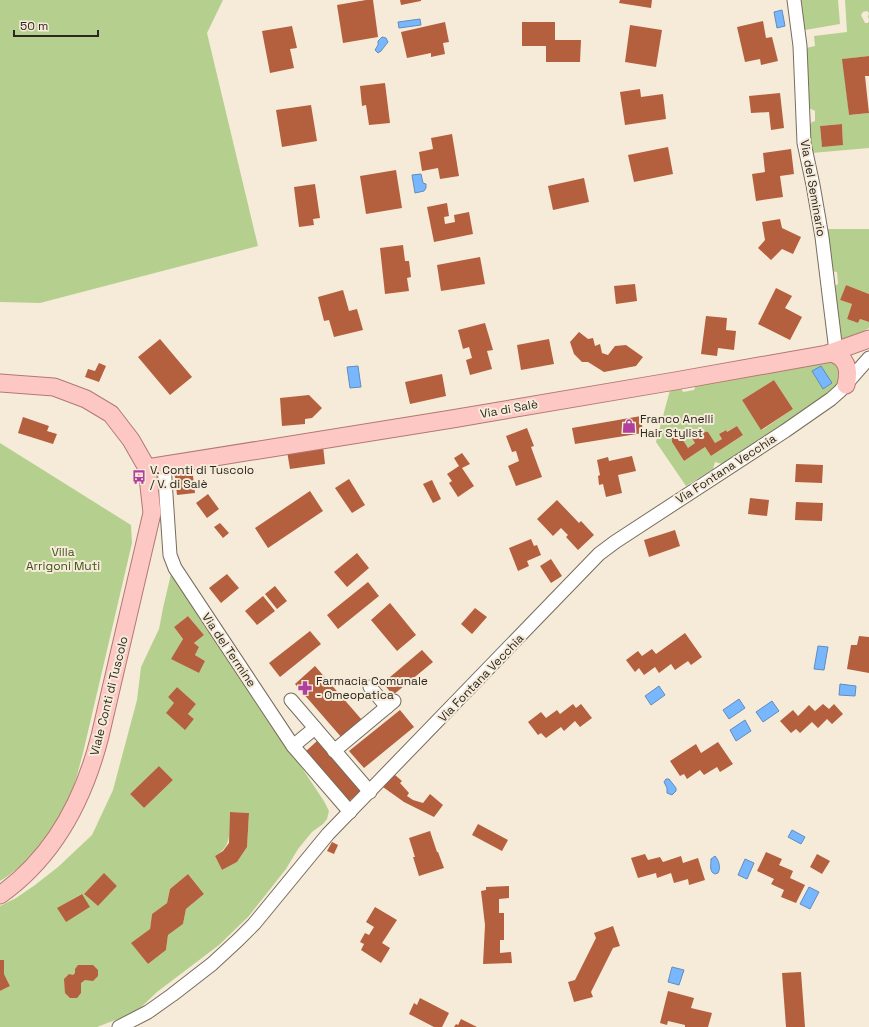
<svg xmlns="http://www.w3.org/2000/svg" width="869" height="1027" font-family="'Space Grotesk',sans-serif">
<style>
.green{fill:#b5d08e;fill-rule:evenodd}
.water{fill:#78b7fd;stroke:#618cbb}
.building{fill:#b45f3e}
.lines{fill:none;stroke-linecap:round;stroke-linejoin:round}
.minor-casing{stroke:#776d5d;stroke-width:15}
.major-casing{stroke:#b37872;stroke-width:19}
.minor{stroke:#fff;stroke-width:13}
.major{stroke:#fdc8c4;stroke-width:17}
.labels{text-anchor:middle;stroke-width:4;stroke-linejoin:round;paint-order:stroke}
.street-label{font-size:12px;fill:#2c2721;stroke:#f6ebd9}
.poi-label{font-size:12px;fill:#2c2721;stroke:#f6ebd9;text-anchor:start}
.park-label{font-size:12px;fill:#3d5315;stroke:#f6ebd9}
</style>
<rect width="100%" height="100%" fill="#f6ebd9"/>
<g class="green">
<path d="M0,0H223L207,33L258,246L40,303L0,302Z"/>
<path d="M798,0H838L840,24L805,30L801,26Z"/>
<path d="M845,0H869V19L868,17L869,13L867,11L863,12L861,15L865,23H868L869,21V56L843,59L849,115L869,113V148L812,153L811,147L810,125L812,122L815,121V111L809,108L805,50L806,48L815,46L814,36L847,32ZM842,124L843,144L822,146L820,126Z"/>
<path d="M826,229H869V294L846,285L840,300L852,304L847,319L858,323L860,319L869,322V328L841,343L833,287L838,284L837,272L831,271Z"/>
<path d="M829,360L838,365L840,374L838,381L834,389L805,412L722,464L715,462L713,469L686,486L656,442L670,390L681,388L683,392L694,390L696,385ZM774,380L793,409L762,430L742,400ZM737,426L743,435L711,456L697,434L701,431L708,432L715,443L722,439L719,434L725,430L727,432ZM696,434L705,447L684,461L672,442V437L675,435L681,437L688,448L695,443L691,438Z"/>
<path d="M0,443L131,525L132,543L83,753C78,771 74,789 67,806C52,836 28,864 0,881Z"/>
<path d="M171,574L223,650L324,801L329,811L327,819L323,824L312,832L298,849L286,869L248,917L219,945L157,992L136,1012L97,1027H0V991L10,986L4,974V960H0V906L16,898L35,885L58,867L92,835L113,790L137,700L141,667L159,629L163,608ZM188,616L204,635L194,643L199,647L195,655L205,661L199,673L172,659L183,639L174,627ZM177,687L196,704L188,714L194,719L185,729L174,703L168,697ZM159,766L173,780L144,808L130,794ZM230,812L249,813L247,847L237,862L222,870L215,856C233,846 229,831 230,812ZM104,874L117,886L98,906L84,894ZM188,874L204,894L186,909L183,924L168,935L166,950L148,964L132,943L150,929L152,914L167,903L170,889ZM81,894L89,908L66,921L58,908Z"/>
</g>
<g class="water">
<path d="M782,10L785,26L777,28L774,12Z"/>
<path d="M420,19L421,25L399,28L398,22Z"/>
<path d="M382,37L386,38L388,42L381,51L378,53L375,50L378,45V41Z"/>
<path d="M421,174L423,183L426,184V188L424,191L415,193L412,175Z"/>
<path d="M358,366L361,387L350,388L347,367Z"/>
<path d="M821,366L832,383L823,389L812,371Z"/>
<path d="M818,646L828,647L824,670L814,669Z"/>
<path d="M840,684L856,686L855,696L839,695Z"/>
<path d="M659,686L665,695L651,705L645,696Z"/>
<path d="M739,699L745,708L729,719L723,710Z"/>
<path d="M772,701L779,711L763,722L756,712Z"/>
<path d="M745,720L751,731L736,741L730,730Z"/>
<path d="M666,779H669L676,788V791L672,795L667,793V788L664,782Z"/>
<path d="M792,830L805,837L801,844L788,837Z"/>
<path d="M715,856C719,860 721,868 718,873L715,874C709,872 711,865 711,859Z"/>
<path d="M745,859L754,863L747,879L738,875Z"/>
<path d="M809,887L819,892L810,909L800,904Z"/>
<path d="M672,967L684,970L679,985L668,982Z"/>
</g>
<g class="building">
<path d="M366,0H373L378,37L343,43L337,5Z"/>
<path d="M400,0H421V1L401,5Z"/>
<path d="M620,0H652L651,8L619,3Z"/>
<path d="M763,21L766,38L772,37L778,61L761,65L760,59L745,62L737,27Z"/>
<path d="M445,22L449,42L443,43L445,54L431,57V53L407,58L401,32Z"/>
<path d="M522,22H555V40H581L580,62H546V46H522Z"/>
<path d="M630,25L662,30L656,67L625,62Z"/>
<path d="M292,26L297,48L290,49L294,68L270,73L262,31Z"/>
<path d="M869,56V76H865L869,113L849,115L842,59Z"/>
<path d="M385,83L390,123L369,125L366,105L362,106L360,86Z"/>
<path d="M640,89L641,97L663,94L666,119L625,125L620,92Z"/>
<path d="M780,93L784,128L771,130L769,112L751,113L749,96Z"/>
<path d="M311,105L317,141L282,147L276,110Z"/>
<path d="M842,124L843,145L822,147L820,126Z"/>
<path d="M452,134L459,176L440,179L438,168L422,171L419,152L433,149L431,138Z"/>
<path d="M668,147L673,174L634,182L628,155Z"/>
<path d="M791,149L794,174L780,176L783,197L756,201L752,174L765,172L763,153Z"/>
<path d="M396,170L402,208L366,214L360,176Z"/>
<path d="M584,178L589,202L553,210L548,186Z"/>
<path d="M315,184L320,218L313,219L314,225L299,227L294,187Z"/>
<path d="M447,203L449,216L444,217L445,224L455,222L454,215L469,212L473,234L434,242L427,207Z"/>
<path d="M780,219L782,228L801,237L793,254L782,249L771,260L758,248L765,240L762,222Z"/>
<path d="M403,245L405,261H409L411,277L407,278L409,291L385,294L380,248Z"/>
<path d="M480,257L485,284L441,291L437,265Z"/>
<path d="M635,284L637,301L616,304L614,286Z"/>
<path d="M846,285L869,294V322L860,319L858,323L847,319L852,304L840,300Z"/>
<path d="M776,288L792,296L785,308L802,317L790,340L758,324Z"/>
<path d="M343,290L349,311L357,309L363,330L334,337L329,320L324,321L318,297Z"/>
<path d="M706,316L727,318L726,330L736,331L734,350L718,348L717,356L701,354Z"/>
<path d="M485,323L493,350L487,351L492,369L470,375L466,360L472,358L469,347L463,349L458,330Z"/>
<path d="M579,332L588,339L593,338L595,346L600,344L602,353L608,355L615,346L626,345L643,357L636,366L604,372L588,362H582L574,354L570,342Z"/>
<path d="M160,339L192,377L170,395L138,357Z"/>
<path d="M549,339L554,364L521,370L517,345Z"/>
<path d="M99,363L106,366L99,382L85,377L88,369L95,371Z"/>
<path d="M442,374L446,396L410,404L405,382Z"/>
<path d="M774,380L793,409L761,430L742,400Z"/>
<path d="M309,395L322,408L312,418L305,419V424L282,426L280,398Z"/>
<path d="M641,416L643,433L575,444L572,428Z"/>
<path d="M23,417L49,426L47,431L57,434L53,444L18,433Z"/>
<path d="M737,426L743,435L711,456L705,447L684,461L672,442V437L675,435L681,437L688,448L695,443L691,437L701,431L708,432L715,443L722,439L719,434L726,430L727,432Z"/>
<path d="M527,428L534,446L531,447L542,477L516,486L508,466L519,461L516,451L512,452L506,436Z"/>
<path d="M323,446L325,464L290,469L287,451Z"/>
<path d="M462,453L470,464L462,468L474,486L458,497L449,483L452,481L447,474L459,466L454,458Z"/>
<path d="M632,456L636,471L618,475L622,493L606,497L603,484L599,485L598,476L600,475L597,460L608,457L609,461Z"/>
<path d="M796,464L823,465L822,483L795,482Z"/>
<path d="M192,467L195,493L177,495L174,469Z"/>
<path d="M349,479L365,505L352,513L335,488Z"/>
<path d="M432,480L441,499L433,503L423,484Z"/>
<path d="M310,491L323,511L268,548L255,528Z"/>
<path d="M208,494L219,509L207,518L196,503Z"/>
<path d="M750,498L769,500L767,516L748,514Z"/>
<path d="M557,500L579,523L581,521L594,535L578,550L566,537L568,535L561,528L553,536L537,519Z"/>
<path d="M796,502L823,503L822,521L795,520Z"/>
<path d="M220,523L229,533L223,538L214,527Z"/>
<path d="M675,530L680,546L649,557L644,540Z"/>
<path d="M531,539L534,546L537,545L541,555L527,561L529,566L518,571L509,548Z"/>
<path d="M357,553L369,568L347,587L334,572Z"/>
<path d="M551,559L562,576L551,583L540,566Z"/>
<path d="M227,574L239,588L221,603L209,588Z"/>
<path d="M368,582L379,596L338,629L327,615Z"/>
<path d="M275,586L287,601L277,609L265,594Z"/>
<path d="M263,596L275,611L257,625L245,611Z"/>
<path d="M390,603L416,635L397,651L371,620Z"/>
<path d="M475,608L487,617L472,634L461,624Z"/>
<path d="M188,616L204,635L194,643L199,647L195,655L205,661L199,673L171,659L183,639L174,627Z"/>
<path d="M310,631L321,644L280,677L269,663Z"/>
<path d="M685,633L702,657L691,665L688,661L675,670L671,664L659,673L655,667L644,675L639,668L635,672L626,660L638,651L642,656L652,649L656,654Z"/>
<path d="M859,636L869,637V673L847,669L851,645H857Z"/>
<path d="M422,650L433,662L393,695L383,683Z"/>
<path d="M315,666L362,720L342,738L295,684Z"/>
<path d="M177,687L196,704L188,714L194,719L185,730L166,713L174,703L168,697Z"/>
<path d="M573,704L576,708L581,704L592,718L580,727L575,721L564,731L561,727L546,738L541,733L538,735L528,722L541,712L546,718L557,710L560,714Z"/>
<path d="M823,704L829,709L834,704L843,714L832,724L827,719L818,728L812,722L800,733L796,729L791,733L780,721L793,710L798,716L809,705L815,711Z"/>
<path d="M400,710L414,727L364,768L349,751Z"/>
<path d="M317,741L361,791L349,801L305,752Z"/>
<path d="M718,742L733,764L720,772L717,767L704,775L700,770L687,779L684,774L680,776L670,761L696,744L701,753Z"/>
<path d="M159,766L173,780L144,808L130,794Z"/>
<path d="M395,775L402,781L400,783L409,793L407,796L413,800L423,803L430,794L443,805L434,817L404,802L383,787Z"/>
<path d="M230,812L249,813L247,847L237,862L222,870L215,856L223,851L229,843Z"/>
<path d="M478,824L508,840L502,851L472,835Z"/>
<path d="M430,831L437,852H438L444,868L419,876L413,857H415L409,838Z"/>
<path d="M332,842L338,845L334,854L327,851Z"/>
<path d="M766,852L782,859L779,865L793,871L790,878L805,885L796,903L781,897L784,890L771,884L774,879L757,871Z"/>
<path d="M645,854L648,860L660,857L663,862L681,856L683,863L698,858L705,880L689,885L688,879L674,883L671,873L657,878L656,873L638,878L631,858Z"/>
<path d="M817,854L830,861L822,874L810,867Z"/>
<path d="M104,873L117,886L98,906L84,894Z"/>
<path d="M188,874L204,894L186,909L183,924L168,935L166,950L148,964L131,943L150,929L152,914L167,903L170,889Z"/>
<path d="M509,886V898L499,899V913H504V940H500V953L511,952L512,963L483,964L485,925L481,891L486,890V887Z"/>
<path d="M82,894L90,907L66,922L57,908Z"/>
<path d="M375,907L397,920L382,943L390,948L381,963L361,950L364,944L360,942L365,933L369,935L374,927L366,922Z"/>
<path d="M613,926L620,946L613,948L591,992L593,997L574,1002L568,982L575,980L596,938L594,933Z"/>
<path d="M0,960H4V974L10,986L0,991Z"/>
<path d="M78,965H93L98,970V976L93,981L85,980L81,983V993L77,998H70L65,993L64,979L69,974L73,975L75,973V969Z"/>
<path d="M801,972L805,1027H786L782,973Z"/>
<path d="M668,991L694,998L691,1008L712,1013L708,1027H685V1025L668,1021L667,1025L660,1023Z"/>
<path d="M420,998L449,1013L442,1027H434L409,1014L414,1003L417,1005Z"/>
<path d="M461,1019L477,1027H454L456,1024L458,1025Z"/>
</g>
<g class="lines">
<defs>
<g id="minor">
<path d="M794,0L800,46L804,143L813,185L822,237L836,351"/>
<path d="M164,465L170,555L175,568L293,746L350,812"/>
<path d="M370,687L387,707"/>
<path d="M291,700L370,792"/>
<path d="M293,746L315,728"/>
<path d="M334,751L394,701"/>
<path d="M119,1027L148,1012L172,995L212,964L238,940L254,924L328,834L599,554L615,542L785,431L831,399L840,391L869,358"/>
</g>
<g id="major">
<path d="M831,353C847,357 850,370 846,385"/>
<path d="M0,383L54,387L86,399L111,414L131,440L147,468L152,513L100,736C84,799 54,857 0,895"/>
<path d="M147,468L452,419L675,381L827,354L869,339"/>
</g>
</defs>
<use href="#minor" class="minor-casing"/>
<use href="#major" class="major-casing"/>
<use href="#minor" class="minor"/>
<use href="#major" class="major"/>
</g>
<defs>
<symbol id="shop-bare" viewBox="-9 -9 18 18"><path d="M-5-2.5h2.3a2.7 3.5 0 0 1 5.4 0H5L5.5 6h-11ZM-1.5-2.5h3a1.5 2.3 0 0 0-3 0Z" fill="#af409d" stroke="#f6ebd9" stroke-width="2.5" paint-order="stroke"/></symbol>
<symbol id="bus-bare" viewBox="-9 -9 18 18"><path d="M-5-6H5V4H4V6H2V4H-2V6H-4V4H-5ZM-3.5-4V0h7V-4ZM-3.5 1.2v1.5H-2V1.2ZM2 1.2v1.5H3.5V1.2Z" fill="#af409d" stroke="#f6ebd9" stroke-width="2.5" paint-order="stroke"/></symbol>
<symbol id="pharmacy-bare" viewBox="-9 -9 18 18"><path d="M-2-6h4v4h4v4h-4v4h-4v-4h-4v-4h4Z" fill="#af409d" stroke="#f6ebd9" stroke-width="2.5" paint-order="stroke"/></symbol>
</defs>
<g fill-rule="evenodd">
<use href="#shop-bare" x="619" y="416" width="20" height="20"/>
<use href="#bus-bare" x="129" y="467" width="20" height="20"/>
<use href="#pharmacy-bare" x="295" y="678" width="20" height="20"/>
</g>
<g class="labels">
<g class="street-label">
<text transform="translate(813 188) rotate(80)" y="4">Via del Seminario</text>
<text transform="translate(509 409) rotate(-10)" y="4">Via di Salè</text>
<text transform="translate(726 469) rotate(-33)" y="4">Via Fontana Vecchia</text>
<text transform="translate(229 650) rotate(56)" y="4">Via del Termine</text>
<text transform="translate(481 678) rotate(-46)" y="4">Via Fontana Vecchia</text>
<text transform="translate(109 696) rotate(-76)" y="4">Viale Conti di Tuscolo</text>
</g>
<g class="poi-label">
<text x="640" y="423">Franco Anelli<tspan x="640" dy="14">Hair Stylist</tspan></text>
<text x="150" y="474">V. Conti di Tuscolo<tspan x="150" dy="14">/ V. di Salè</tspan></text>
<text x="316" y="685">Farmacia Comunale<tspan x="316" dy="14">- Omeopatica</tspan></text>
</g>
<g class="park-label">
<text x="63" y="556">Villa<tspan x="63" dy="14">Arrigoni Muti</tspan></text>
</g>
</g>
<path d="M14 30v6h84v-6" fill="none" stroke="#2c2721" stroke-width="2"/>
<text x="20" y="30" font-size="12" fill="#2c2721" stroke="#f6ebd9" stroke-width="3" paint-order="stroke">50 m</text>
</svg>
